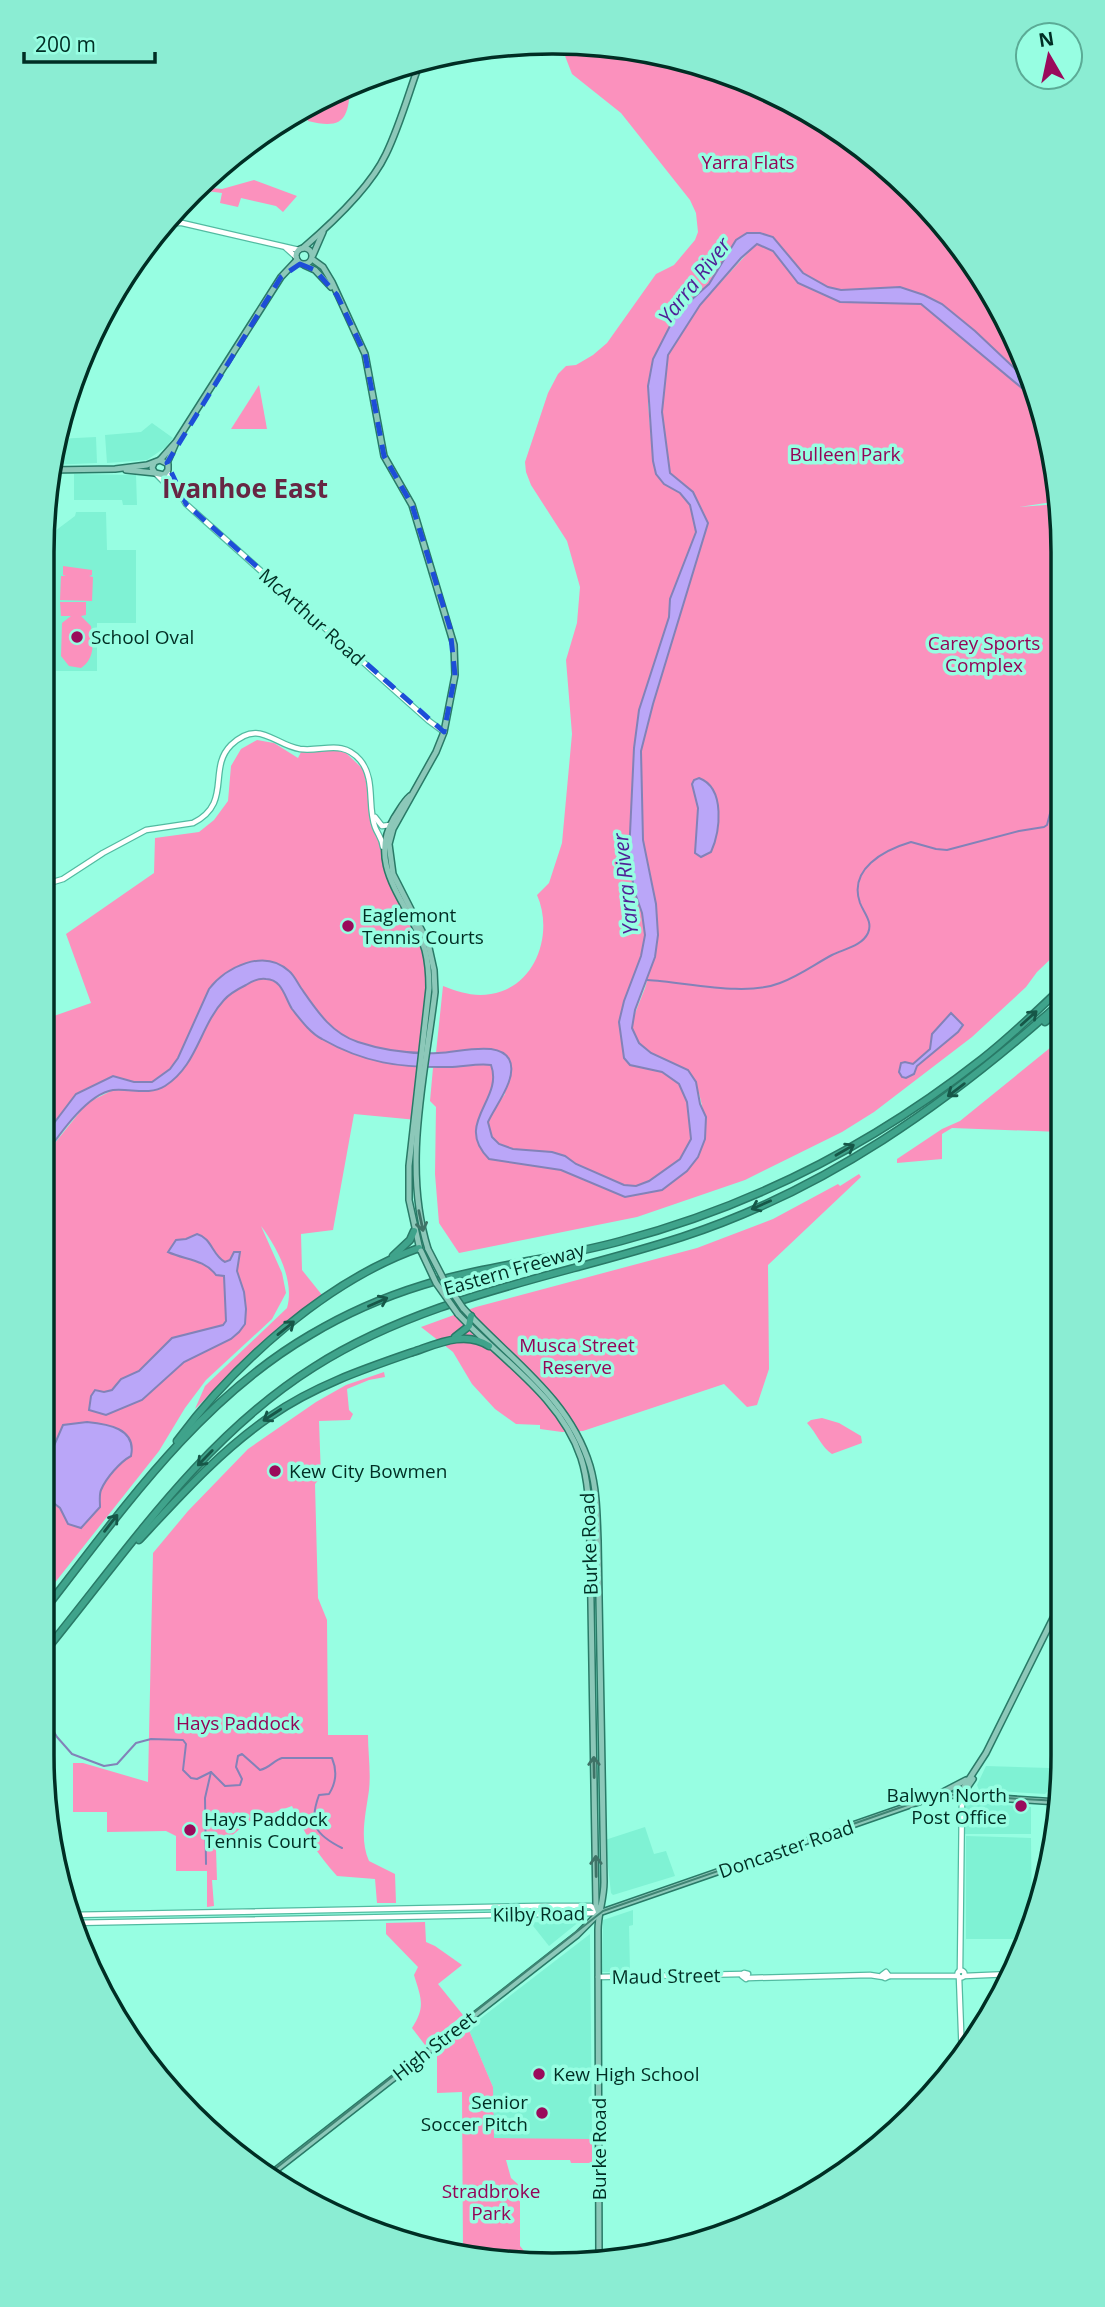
<svg xmlns="http://www.w3.org/2000/svg" width="1105" height="2307" font-family="'Open Sans',sans-serif">
<style>
.built{fill:#7ff2d4}
.green{fill:#fb91bd}
.water{fill:#baa6f8;stroke:#8282b8;stroke-width:2}
.lines{fill:none;stroke-linecap:round;stroke-linejoin:round}
.stream{stroke:#8282b8;stroke-width:2}
.tertiary-casing{stroke:#52bba1;stroke-width:7}
.primary-casing{stroke:#297a67;stroke-width:8}
.motorway-casing{stroke:#297a67;stroke-width:9}
.tertiary{stroke:#fff;stroke-width:4.5}
.primary{stroke:#8cc8b9;stroke-width:5}
.motorway{stroke:#3fa38b;stroke-width:6}
.tram{stroke:#3f8473;stroke-width:2}
.primary-bridge-casing{stroke:#297a67;stroke-width:8;stroke-linecap:butt}
.primary-bridge{stroke:#8cc8b9;stroke-width:5}
.oneway{stroke:#165748}
.oneway2{stroke:#3f7367}
.marked{fill:none;stroke:#1d4ed8;stroke-width:5;stroke-dasharray:14 9;stroke-linejoin:round}
.poi-dot{fill:#9a0a5b;stroke:#97fee2;stroke-width:2.5}
.labels{text-anchor:middle;stroke-width:7;stroke-linejoin:round;paint-order:stroke}
.park-label{font-size:19px;fill:#940457;stroke:#97fee2}
.street-label{font-size:19px;fill:#002e24;stroke:#97fee2}
.poi-label{font-size:19px;fill:#002e24;stroke:#97fee2;text-anchor:start}
.water-label{font-size:21px;font-style:italic;fill:#4f1f96;stroke:#97fee2}
.district-label{font-size:26px;font-weight:bold;fill:#672643;stroke:#97fee2}
.rim{fill:none;stroke:#002e24;stroke-width:3.5}
</style>
<rect width="100%" height="100%" fill="#97fee2"/>
<g class="built">
<path d="M152,423L173,438L166,447L147,460L107,463L105,435L141,432Z"/>
<path d="M96,437L97,463L51,465L56,439Z"/>
<path d="M74,474L136,475L137,505H123L122,500H74Z"/>
<path d="M76,512H106L107,550H136V623H97V671H56L55,543L51,534L75,516Z"/>
<path d="M986,1766L1049,1768L1048,1791L1045,1794L979,1790L977,1785Z"/>
<path d="M965,1802L1031,1807V1834H965Z"/>
<path d="M645,1827L654,1854L666,1851L675,1876L613,1895L611,1893L605,1840Z"/>
<path d="M966,1836L1031,1838L1032,1925L1027,1939H966Z"/>
<path d="M633,1910V1925L629,1926L630,1972H602L603,1920Z"/>
<path d="M580,1921L549,1946L530,1922L558,1923Z"/>
<path d="M590,1934L592,2139H493V2087L468,2028Z"/>
</g>
<g class="green">
<path d="M560,43L652,52L748,81L864,148L957,241L1024,357L1031,384L975,331L942,304L924,295L900,287L841,290L828,287L803,273L772,237L760,233H747L736,240L709,284L680,310L653,359L648,386V403L653,461L690,505L696,532L670,599L669,617L639,710L634,748L629,855L634,890L642,913L645,935L641,956L624,1001L619,1022L624,1058L630,1065L662,1072L679,1084L687,1102L691,1139L680,1159L649,1181L636,1186L624,1185L576,1164L565,1156L552,1152L513,1149L498,1144L492,1137L487,1122L494,1108L505,1094L490,1049L436,1053L443,986C459,992 473,997 491,994C536,987 554,933 537,895L549,883L562,843L572,734L566,660L577,623L580,587L567,541L531,485L526,472L525,462L548,393L558,374L566,366L576,365L593,355L607,343L656,274L674,265L695,240L698,232L696,213L690,200L621,113L572,74Z"/>
<path d="M350,85C349,119 343,130 308,121L304,109Z"/>
<path d="M254,180L297,196L283,212L276,206L241,198L238,207L220,203L222,193L199,190L201,187L222,189Z"/>
<path d="M756,244L773,251L798,283L840,302L921,303L1035,399L1059,485V501L1019,507L1059,504L1060,950L1037,972L1026,987L972,1037L874,1112L842,1132L745,1180L637,1217L459,1253L439,1223L435,1174L436,1107L430,1101L433,1068L483,1064L491,1065C503,1099 456,1126 489,1159L561,1170L625,1197L687,1171L704,1114L699,1093L688,1070L651,1053L639,1043L632,1028V1021L645,988L657,946L658,935L656,904L643,841L641,751L653,704L708,524L693,492L670,474L662,412L668,355L700,305Z"/>
<path d="M259,385L267,429H231Z"/>
<path d="M63,566L92,570V575L89,576L93,577L92,601L60,600L61,576H66L63,575Z"/>
<path d="M60,602H86V615L81,616L91,626C93,641 96,658 81,668L69,666L61,656L62,623L71,616H61Z"/>
<path d="M257,740L274,743L298,758L301,752L328,748L346,753L364,770L374,829L384,844L388,872L422,945L429,975L417,1120L354,1114L333,1230L301,1234L302,1270L322,1295L258,1347L195,1409L205,1386L287,1308C295,1281 277,1247 261,1226L282,1273L286,1293L272,1319L206,1380L185,1408L159,1451L42,1599V1159L87,1103L111,1091L118,1078L76,1094L42,1139V999L51,1017L91,1003L66,934L154,873L155,838L199,832L214,820L228,801L231,766L241,749Z"/>
<path d="M1061,1039V1132L952,1128L942,1134V1159L897,1163V1159L942,1129L960,1121Z"/>
<path d="M859,1174L861,1177L768,1265L769,1369L757,1405L747,1407L724,1384L583,1431L562,1432L540,1429V1425L516,1424L495,1409L472,1384L453,1352L421,1327L476,1307L697,1248L773,1219L838,1184L840,1186Z"/>
<path d="M384,1372L385,1377L369,1380L347,1389L349,1410L353,1414L350,1420L319,1421L321,1477L315,1484L318,1598L327,1620L328,1735H368C368,1753 371,1772 369,1790C366,1813 359,1839 369,1861L395,1874L396,1903H377L375,1879L337,1876C317,1854 304,1833 292,1806L248,1822L216,1849L217,1880H212L214,1906L207,1907V1871H176V1836L166,1831L107,1832V1812H73V1763H83L148,1782L153,1553L188,1511L248,1449L316,1402L346,1385Z"/>
<path d="M822,1418L839,1423L861,1436L862,1443L832,1454C822,1448 816,1432 807,1423L811,1420Z"/>
<path d="M425,1922L426,1942L435,1946L462,1965L438,1984L463,2015L425,2045L412,2028C426,2007 421,1998 414,1975L418,1967L386,1934V1923Z"/>
<path d="M468,2028L493,2087L494,2138L592,2139V2163H571L570,2160H506L511,2178L520,2186V2246L530,2258L463,2255L462,2092L437,2093V2052Z"/>
</g>
<g class="water">
<path d="M747,233H760L773,237L803,273L828,287L841,290L900,287L924,295L942,304L975,331L1031,384L1035,399L921,304L840,302L798,283L773,251L757,244L741,258L700,305L668,355L662,412L670,473L693,492L708,523L653,704L641,751L643,840L656,904L658,935L655,957L635,1010L632,1028L639,1043L651,1053L688,1070L696,1082L700,1104L706,1117L705,1139L698,1157L687,1171L662,1190L625,1197L561,1170L489,1159C453,1123 504,1100 491,1065C477,1063 463,1067 449,1067C400,1068 364,1063 322,1039C310,1033 300,1019 292,1009C285,998 282,979 266,979C258,978 252,981 246,985C238,989 230,993 224,1000C200,1026 197,1066 165,1086C149,1096 130,1088 113,1090C86,1094 57,1138 42,1159V1139L76,1094L113,1076L134,1082H152L170,1069L178,1058L209,989C226,967 264,948 289,971C294,975 297,982 301,988C317,1011 331,1033 358,1042C382,1050 412,1054 438,1053C455,1052 474,1047 491,1049C498,1050 505,1052 509,1059C519,1077 495,1106 488,1122L492,1137L499,1144L513,1149L552,1152L565,1156L576,1164L624,1185L636,1186L649,1181L680,1159L691,1139L687,1102L679,1084L662,1072L630,1065L624,1058L619,1022L624,1001L641,956L645,935L642,913L634,890L629,855L634,748L639,710L669,617L670,599L696,532L690,505L680,493L664,484L656,474L653,461L648,386L653,359L672,322L680,310L709,284L736,240Z"/>
<path d="M699,778C726,788 720,832 711,852L701,857L695,853L698,808L692,784L694,780Z"/>
<path d="M951,1013L963,1025L958,1032L917,1066L914,1074L906,1078L902,1077L899,1072L901,1063L905,1062L913,1064L930,1049L932,1034Z"/>
<path d="M197,1234C212,1238 212,1255 225,1262L230,1260L234,1252H240L237,1271L244,1292L246,1309L245,1324L239,1332L231,1339L184,1362L142,1400L106,1415L89,1410L91,1396L95,1390L104,1392L112,1390L121,1379L139,1371L172,1338L223,1325L226,1321L224,1276L216,1275C204,1259 185,1260 168,1252L176,1240L186,1239Z"/>
<path d="M87,1422C107,1424 137,1428 131,1456C120,1462 106,1478 101,1490C99,1495 100,1501 100,1507L81,1528L68,1524L60,1508L42,1494V1466L50,1455L63,1425Z"/>
</g>
<g class="lines">
<g class="stream">
<path d="M647,980C686,982 745,997 780,983C799,976 815,964 832,955C844,949 862,946 868,933C873,922 864,913 860,903C848,869 884,850 911,842L936,849L947,850L1019,831L1044,827L1047,825L1054,798L1059,750"/>
<path d="M42,1712L57,1737L72,1754L104,1766L117,1764L136,1743L151,1739L183,1740L186,1744L183,1770L191,1778L197,1779L211,1772L225,1786L240,1785L242,1779L236,1767L238,1756L242,1754L260,1770C270,1768 274,1760 282,1758H332C337,1770 336,1783 329,1794L319,1795C308,1825 316,1835 342,1848"/>
<path d="M206,1864L205,1798L211,1772"/>
</g>
<defs>
<g id="tertiary">
<path d="M166,223H182L299,250"/>
<path d="M286,248L296,257"/>
<path d="M167,472L186,504L429,721L444,732"/>
<path d="M157,475L177,495"/>
<path d="M375,817L382,826L390,825"/>
<path d="M42,880L53,882L63,879L103,853L146,830L193,823C233,803 207,769 231,745C259,718 274,745 300,749C323,752 342,739 360,760C376,779 367,806 375,827C378,835 382,838 383,847"/>
<path d="M69,1915L538,1906H591L596,1910"/>
<path d="M71,1923L599,1913"/>
<circle cx="961" cy="1974" r="3.5"/>
<path d="M960,1971L962,1795"/>
<path d="M886,1972L889,1976L885,1978L882,1975Z"/>
<path d="M744,1973L748,1974L746,1979L742,1976Z"/>
<path d="M888,1976H958"/>
<path d="M964,1976L1011,1974"/>
<path d="M598,1977L743,1974"/>
<path d="M959,1977L962,2057"/>
<path d="M748,1978L870,1975L883,1977"/>
</g>
<g id="primary">
<circle cx="304" cy="256" r="8"/>
<path d="M303,248C331,224 370,188 386,154C400,125 409,92 420,62"/>
<path d="M313,255L323,232"/>
<path d="M312,259L323,267L332,282L365,354L384,456L412,505L454,645L455,675L444,732L436,752L393,829L389,844L393,874L428,943L434,970L435,992C425,1076 402,1166 428,1249"/>
<path d="M304,265L315,270L331,287"/>
<path d="M154,463L152,468L155,473L164,475L168,470V464L160,460"/>
<path d="M167,463L175,445"/>
<path d="M50,470L115,469L147,465L160,460L176,442L281,277L297,260"/>
<path d="M126,470L155,473"/>
<path d="M410,796C403,802 399,811 394,818C365,867 411,905 425,950C428,962 429,975 429,988L409,1166V1200L420,1250"/>
<path d="M463,1308C509,1359 569,1397 590,1466C597,1490 597,1516 598,1541L604,1882C604,1899 598,1914 598,1930L599,2260"/>
<path d="M458,1314C500,1359 561,1397 581,1458C590,1486 589,1515 590,1544L596,1905L599,1913"/>
<path d="M941,1793L966,1780"/>
<path d="M962,1795L964,1787L986,1753L1062,1600"/>
<path d="M962,1795L973,1779"/>
<path d="M599,1913L936,1796L951,1795L1058,1802"/>
<path d="M267,2177L577,1935L599,1913"/>
</g>
<g id="motorway">
<path d="M1045,1022L1060,1010"/>
<path d="M393,1256L410,1240L414,1231"/>
<path d="M455,1337L469,1326L471,1316"/>
<path d="M177,1441C235,1363 326,1281 419,1248"/>
<path d="M139,1540C180,1496 221,1450 271,1416C314,1386 364,1369 413,1352C437,1344 465,1330 489,1346"/>
<path d="M42,1613C121,1512 197,1401 310,1335C345,1314 384,1297 423,1285C487,1265 556,1259 621,1241C753,1206 875,1143 982,1059C1009,1038 1035,1013 1060,989"/>
<path d="M42,1655C125,1554 201,1438 314,1367C426,1296 558,1277 682,1237C826,1190 948,1103 1060,1003"/>
</g>
</defs>
<use href="#tertiary" class="tertiary-casing"/>
<use href="#primary" class="primary-casing"/>
<use href="#motorway" class="motorway-casing"/>
<use href="#tertiary" class="tertiary"/>
<use href="#primary" class="primary"/>
<use href="#motorway" class="motorway"/>
<path class="tram" d="M266,2176L603,1911L939,1794L1058,1801"/>
<defs>
<g id="primary-bridge">
<path d="M428,1249L444,1280L463,1308"/>
<path d="M421,1251L436,1283L458,1314"/>
</g>
</defs>
<use href="#primary-bridge" class="primary-bridge-casing"/>
<use href="#primary-bridge" class="primary-bridge"/>
</g>
<defs><path id="oneway-shaft" d="M-6 0H5M1.5-3L5.5 0L1.5 3" fill="none" stroke-width="1.6" stroke-linecap="round" stroke-linejoin="round" transform="scale(1.75)"/></defs>
<g class="oneway">
<use href="#oneway-shaft" transform="translate(1029 1018) rotate(-42)"/>
<use href="#oneway-shaft" transform="translate(956 1090) rotate(143)"/>
<use href="#oneway-shaft" transform="translate(845 1150) rotate(-30)"/>
<use href="#oneway-shaft" transform="translate(761 1205) rotate(156)"/>
<use href="#oneway-shaft" transform="translate(378 1302) rotate(-24)"/>
<use href="#oneway-shaft" transform="translate(286 1328) rotate(-39)"/>
<use href="#oneway-shaft" transform="translate(272 1415) rotate(147)"/>
<use href="#oneway-shaft" transform="translate(205 1458) rotate(134)"/>
<use href="#oneway-shaft" transform="translate(111 1523) rotate(-52)"/>
</g>
<g class="oneway2">
<use href="#oneway-shaft" transform="translate(421 1221) rotate(78)"/>
<use href="#oneway-shaft" transform="translate(594 1767) rotate(-91)"/>
<use href="#oneway-shaft" transform="translate(596 1866) rotate(-91)"/>
</g>
<path class="marked" d="M300,264L315,270L337,295L365,354L384,456L412,505L450,628L455,675L444,732L186,504L167,463L281,277Z"/>
<g class="poi-dot">
<circle cx="77" cy="637" r="7"/>
<circle cx="348" cy="926" r="7"/>
<circle cx="275" cy="1471" r="7"/>
<circle cx="1021" cy="1806" r="7"/>
<circle cx="190" cy="1830" r="7"/>
<circle cx="539" cy="2074" r="7"/>
<circle cx="542" cy="2113" r="7"/>
</g>
<g class="labels">
<g class="park-label">
<text x="748" y="169">Yarra Flats</text>
<text x="845" y="461">Bulleen Park</text>
<text x="984" y="650">Carey Sports<tspan x="984" dy="22">Complex</tspan></text>
<text x="577" y="1352">Musca Street<tspan x="577" dy="22">Reserve</tspan></text>
<text x="238" y="1730">Hays Paddock</text>
<text x="491" y="2198">Stradbroke<tspan x="491" dy="22">Park</tspan></text>
</g>
<g class="street-label">
<text transform="translate(312 617) rotate(42)" y="7">McArthur Road</text>
<text transform="translate(514 1269) rotate(-16)" y="7">Eastern Freeway</text>
<text transform="translate(589 1544) rotate(-92)" y="7">Burke Road</text>
<text transform="translate(786 1849) rotate(-19)" y="7">Doncaster Road</text>
<text transform="translate(539 1914) rotate(-1)" y="7">Kilby Road</text>
<text transform="translate(666 1976) rotate(-1)" y="7">Maud Street</text>
<text transform="translate(434 2046) rotate(-38)" y="7">High Street</text>
<text transform="translate(599 2149) rotate(-90)" y="7">Burke Road</text>
</g>
<g class="poi-label">
<text x="91" y="644">School Oval</text>
<text x="362" y="922">Eaglemont<tspan x="362" dy="22">Tennis Courts</tspan></text>
<text x="289" y="1478">Kew City Bowmen</text>
<text x="1007" y="1802" text-anchor="end">Balwyn North<tspan x="1007" dy="22">Post Office</tspan></text>
<text x="204" y="1826">Hays Paddock<tspan x="204" dy="22">Tennis Court</tspan></text>
<text x="553" y="2081">Kew High School</text>
<text x="528" y="2109" text-anchor="end">Senior<tspan x="528" dy="22">Soccer Pitch</tspan></text>
</g>
<g class="water-label">
<text transform="translate(695 281) rotate(-52)" y="7">Yarra River</text>
<text transform="translate(626 884) rotate(-96)" y="7">Yarra River</text>
</g>
<g class="district-label">
<text x="245" y="498">Ivanhoe East</text>
</g>
</g>
<path d="M0 0H1105V2307H0ZM552 54H553A498 498 0 0 1 1051 552V1755A498 498 0 0 1 553 2253H552A498 498 0 0 1 54 1755V552A498 498 0 0 1 552 54Z" fill="#8bedd3" fill-rule="evenodd"/>
<path class="rim" d="M552 54H553A498 498 0 0 1 1051 552V1755A498 498 0 0 1 553 2253H552A498 498 0 0 1 54 1755V552A498 498 0 0 1 552 54Z"/>
<g transform="translate(1049 56) rotate(351)"><circle r="33" fill="#97fee2" stroke="#5bab96" stroke-width="2"/>
<path d="M0-5L12 26L0 18L-12 26Z" fill="#9a0a5b"/>
<text y="-10" font-size="19" font-weight="bold" text-anchor="middle" fill="#002e24">N</text>
</g>
<path d="M24 52v10h131v-10" fill="none" stroke="#002e24" stroke-width="3.5"/>
<text x="35" y="52" font-size="21" fill="#002e24" stroke="#97fee2" stroke-width="5" paint-order="stroke">200 m</text>
</svg>
